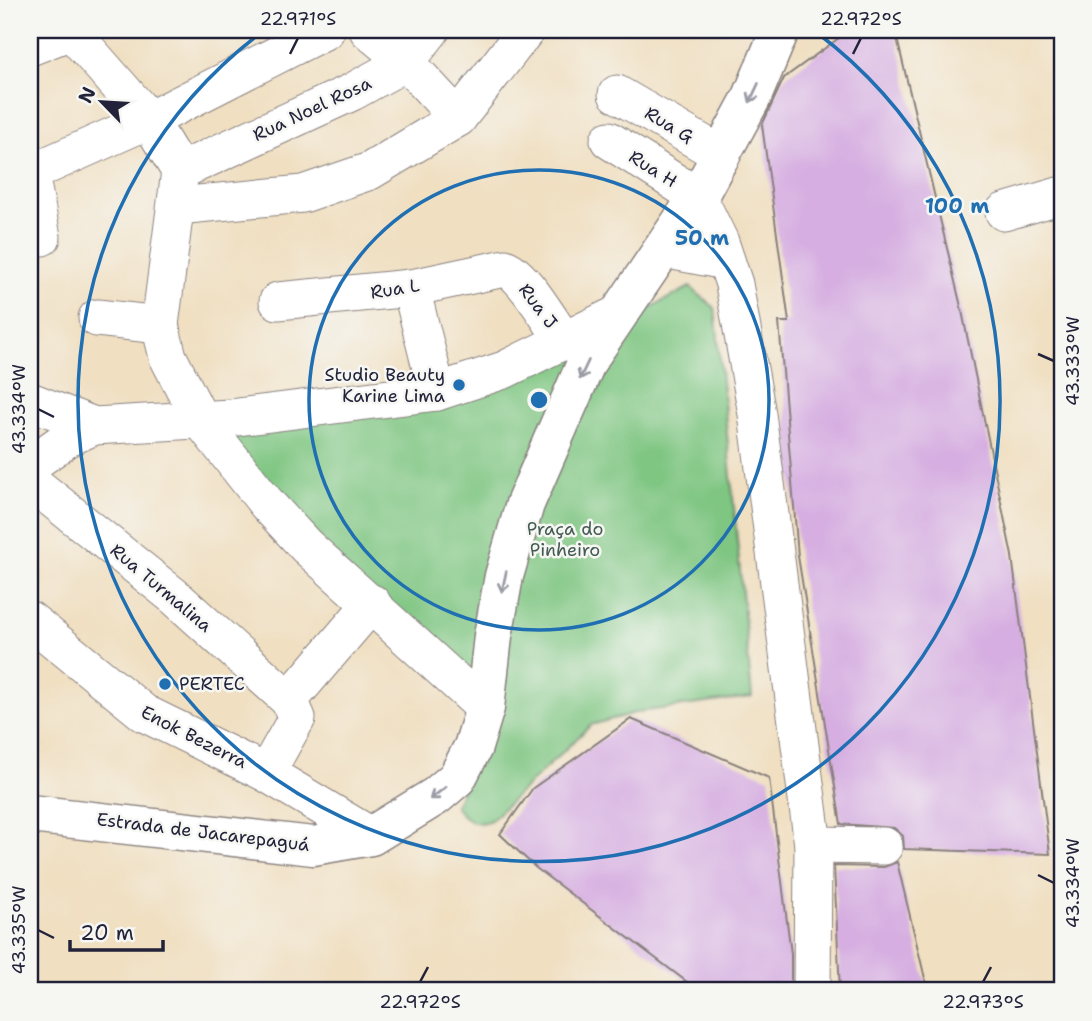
<svg xmlns="http://www.w3.org/2000/svg" width="1092" height="1021" font-family="'Shantell Sans',sans-serif">
<style>
.green{fill:#7fc682;stroke:#50745e;stroke-width:2}
.building{fill:#d6aee1}
.lines{fill:none;stroke-linecap:round;stroke-linejoin:round}
.minor-casing{stroke:#89807e;stroke-width:39}
.tertiary-casing{stroke:#89807e;stroke-width:41}
.minor{stroke:#fff;stroke-width:37}
.tertiary{stroke:#fff;stroke-width:38}
.oneway{stroke:#9c9ca7}
.ticks{fill:none;stroke:#22223b;stroke-width:2.5}
.ring{fill:none;stroke:#1f6fb2;stroke-width:3.5}
.poi-dot{fill:#1f6fb2;stroke:#f6f6f2;stroke-width:2.5}
.labels{text-anchor:middle;stroke-width:5;stroke-linejoin:round;paint-order:stroke}
.street-label{font-size:18px;fill:#22223b;stroke:#f6f6f2}
.poi-label{font-size:18px;fill:#22223b;stroke:#f6f6f2;text-anchor:end}
.park-label{font-size:18px;fill:#435b54;stroke:#f6f6f2}
.centre{fill:#1f6fb2;stroke:#f6f6f2;stroke-width:3.5}
.ring-label{font-size:21px;text-anchor:middle;font-weight:bold;fill:#1f6fb2;stroke:#f6f6f2;stroke-width:5;stroke-linejoin:round;paint-order:stroke}
.neatline{fill:none;stroke:#22223b;stroke-width:2.5}
.ticks-label{font-size:18px;text-anchor:middle;fill:#22223b}
</style>
<rect width="100%" height="100%" fill="#f6f6f2"/>
<filter id="ink" filterUnits="userSpaceOnUse"><feTurbulence type="fractalNoise" baseFrequency=".0143" numOctaves="2"/><feDisplacementMap in="SourceGraphic" scale="14" xChannelSelector="R" yChannelSelector="G"/><feConvolveMatrix kernelMatrix="1 2 1 2 8 2 1 2 1" color-interpolation-filters="sRGB"/></filter>
<filter id="wash" filterUnits="userSpaceOnUse"><feTurbulence type="fractalNoise" baseFrequency=".00686" numOctaves="4" result="noise"/><feDisplacementMap in="SourceGraphic" scale="28" xChannelSelector="R" yChannelSelector="G"/><feGaussianBlur stdDeviation="1.57" result="paint"/><feColorMatrix in="noise" values="0 0 0 0 0 0 0 0 0 0 0 0 0 0 0 0 0 1.4 0 .05"/><feComposite in="paint" operator="in"/></filter>
<g filter="url(#wash)">
<rect width="100%" height="100%" fill="#f0dfc1"/>
<path class="green" d="M690,287L715,308L752,697L638,712L591,725L491,820C476,827 464,819 455,806L488,729L365,587L220,435L336,418L644,311Z"/>
<g id="blocks">
<g class="building">
<path d="M850,30H895L962,311L1012,556L1050,854L904,849L903,836L894,828L841,824L798,556L779,322H789L762,125L784,78Z"/>
<path d="M631,719L769,778L791,954V991H699L536,868L500,834L533,788Z"/>
<path d="M897,862L928,991H840L834,866L884,867Z"/>
</g>
</g>
</g>
<g filter="url(#ink)">
<use href="#blocks" fill-opacity="0" stroke="#89807e" stroke-width="2"/>
<g class="lines">
<defs>
<g id="minor">
<path d="M368,30L406,62L458,118"/>
<path d="M71,31L149,120L180,171L160,325L168,357L200,419L267,504L306,546L485,708"/>
<path d="M30,47L73,30"/>
<path d="M617,94L722,155"/>
<path d="M609,140L698,197L720,242L734,284L757,414L813,845L812,991"/>
<path d="M180,171L352,92L406,62L431,30"/>
<path d="M30,173L149,120L326,30"/>
<path d="M30,173L42,237"/>
<path d="M177,206L303,194L370,171L458,118L526,30"/>
<path d="M1004,212L1062,195"/>
<path d="M663,249L726,261"/>
<path d="M411,288L437,392"/>
<path d="M278,301L411,288L505,268C524,275 552,324 565,342"/>
<path d="M97,318L160,325"/>
<path d="M30,401L94,426L230,418L437,392L504,370L616,315"/>
<path d="M30,465L68,438L94,426"/>
<path d="M30,481L175,597L289,700L297,718L266,773"/>
<path d="M30,620L144,713L266,773L371,836"/>
<path d="M289,700L372,603"/>
<path d="M813,845L884,846"/>
</g>
<path id="tertiary" d="M30,814L313,846L371,836L436,796L457,778L473,747L485,708L493,636L504,576L525,504L587,361L698,197L752,97L780,30"/>
</defs>
<use href="#minor" class="minor-casing"/>
<use href="#tertiary" class="tertiary-casing"/>
<use href="#minor" class="minor"/>
<use href="#tertiary" class="tertiary"/>
</g>
<defs><path id="oneway-shaft" d="M-6 0H5M1.5-3L5.5 0L1.5 3" fill="none" stroke-width="1.6" stroke-linecap="round" stroke-linejoin="round" transform="scale(1.75)"/></defs>
<g class="oneway">
<use href="#oneway-shaft" transform="translate(754 93) rotate(115)"/>
<use href="#oneway-shaft" transform="translate(584 370) rotate(115)"/>
<use href="#oneway-shaft" transform="translate(504 582) rotate(102)"/>
<use href="#oneway-shaft" transform="translate(438 793) rotate(142)"/>
</g>
</g>
<path class="ticks" d="M290,54L298,38M853,54L861,38M1038,354L1054,361M38,409L54,417M1038,875L1054,883M38,930L54,938M420,982L428,967M983,982L991,967"/>
<g class="ring">
<circle cx="539" cy="400" r="230"/>
<path d="M816 32A461 461 0 1 1 262 32"/>
</g>
<g class="poi-dot">
<circle cx="459" cy="385" r="7"/>
<circle cx="165" cy="684" r="7"/>
</g>
<g class="labels">
<g class="street-label">
<text transform="translate(312 109) rotate(-25)" y="6">Rua Noel Rosa</text>
<text transform="translate(669 125) rotate(31)" y="6">Rua G</text>
<text transform="translate(653 169) rotate(32)" y="6">Rua H</text>
<text transform="translate(395 289) rotate(-9)" y="6">Rua L</text>
<text transform="translate(538 306) rotate(53)" y="6">Rua J</text>
<text transform="translate(161 588) rotate(40)" y="6">Rua Turmalina</text>
<text transform="translate(194 737) rotate(27)" y="6">Enok Bezerra</text>
<text transform="translate(203 832) rotate(7)" y="6">Estrada de Jacarepaguá</text>
</g>
<g class="poi-label">
<text x="445" y="381">Studio Beauty<tspan x="445" dy="21">Karine Lima</tspan></text>
<text x="179" y="690" text-anchor="start">PERTEC</text>
</g>
<g class="park-label">
<text x="565" y="535">Praça do<tspan x="565" dy="21">Pinheiro</tspan></text>
</g>
</g>
<circle cx="539" cy="400" r="10" class="centre"/>
<g class="ring-label">
<text x="957" y="213">100 m</text>
<text x="702" y="245">50 m</text>
</g>
<rect width="1092" height="1021" fill="none" stroke="#f6f6f2" stroke-width="77"/>
<g transform="translate(102 102) rotate(295)" stroke="#f6f6f2" stroke-width="5" paint-order="stroke">
<path d="M0-5L12 26L0 18L-12 26Z" fill="#22223b"/>
<text y="-10" font-size="19" font-weight="bold" text-anchor="middle" fill="#22223b">N</text>
</g>
<path d="M70 940v10h93v-10" fill="none" stroke="#22223b" stroke-width="3.5"/>
<text x="80" y="940" font-size="21" fill="#22223b" stroke="#f6f6f2" stroke-width="5" paint-order="stroke">20 m</text>
<rect x="38" y="38" width="1016" height="944" class="neatline"/>
<g class="ticks-label">
<text x="298" y="25">22.971°S</text>
<text x="861" y="25">22.972°S</text>
<text transform="translate(1073 361) rotate(-90)" y="6">43.333°W</text>
<text transform="translate(19 409) rotate(-90)" y="6">43.334°W</text>
<text transform="translate(1073 883) rotate(-90)" y="6">43.334°W</text>
<text transform="translate(19 930) rotate(-90)" y="6">43.335°W</text>
<text x="420" y="1008">22.972°S</text>
<text x="983" y="1008">22.973°S</text>
</g>
</svg>
